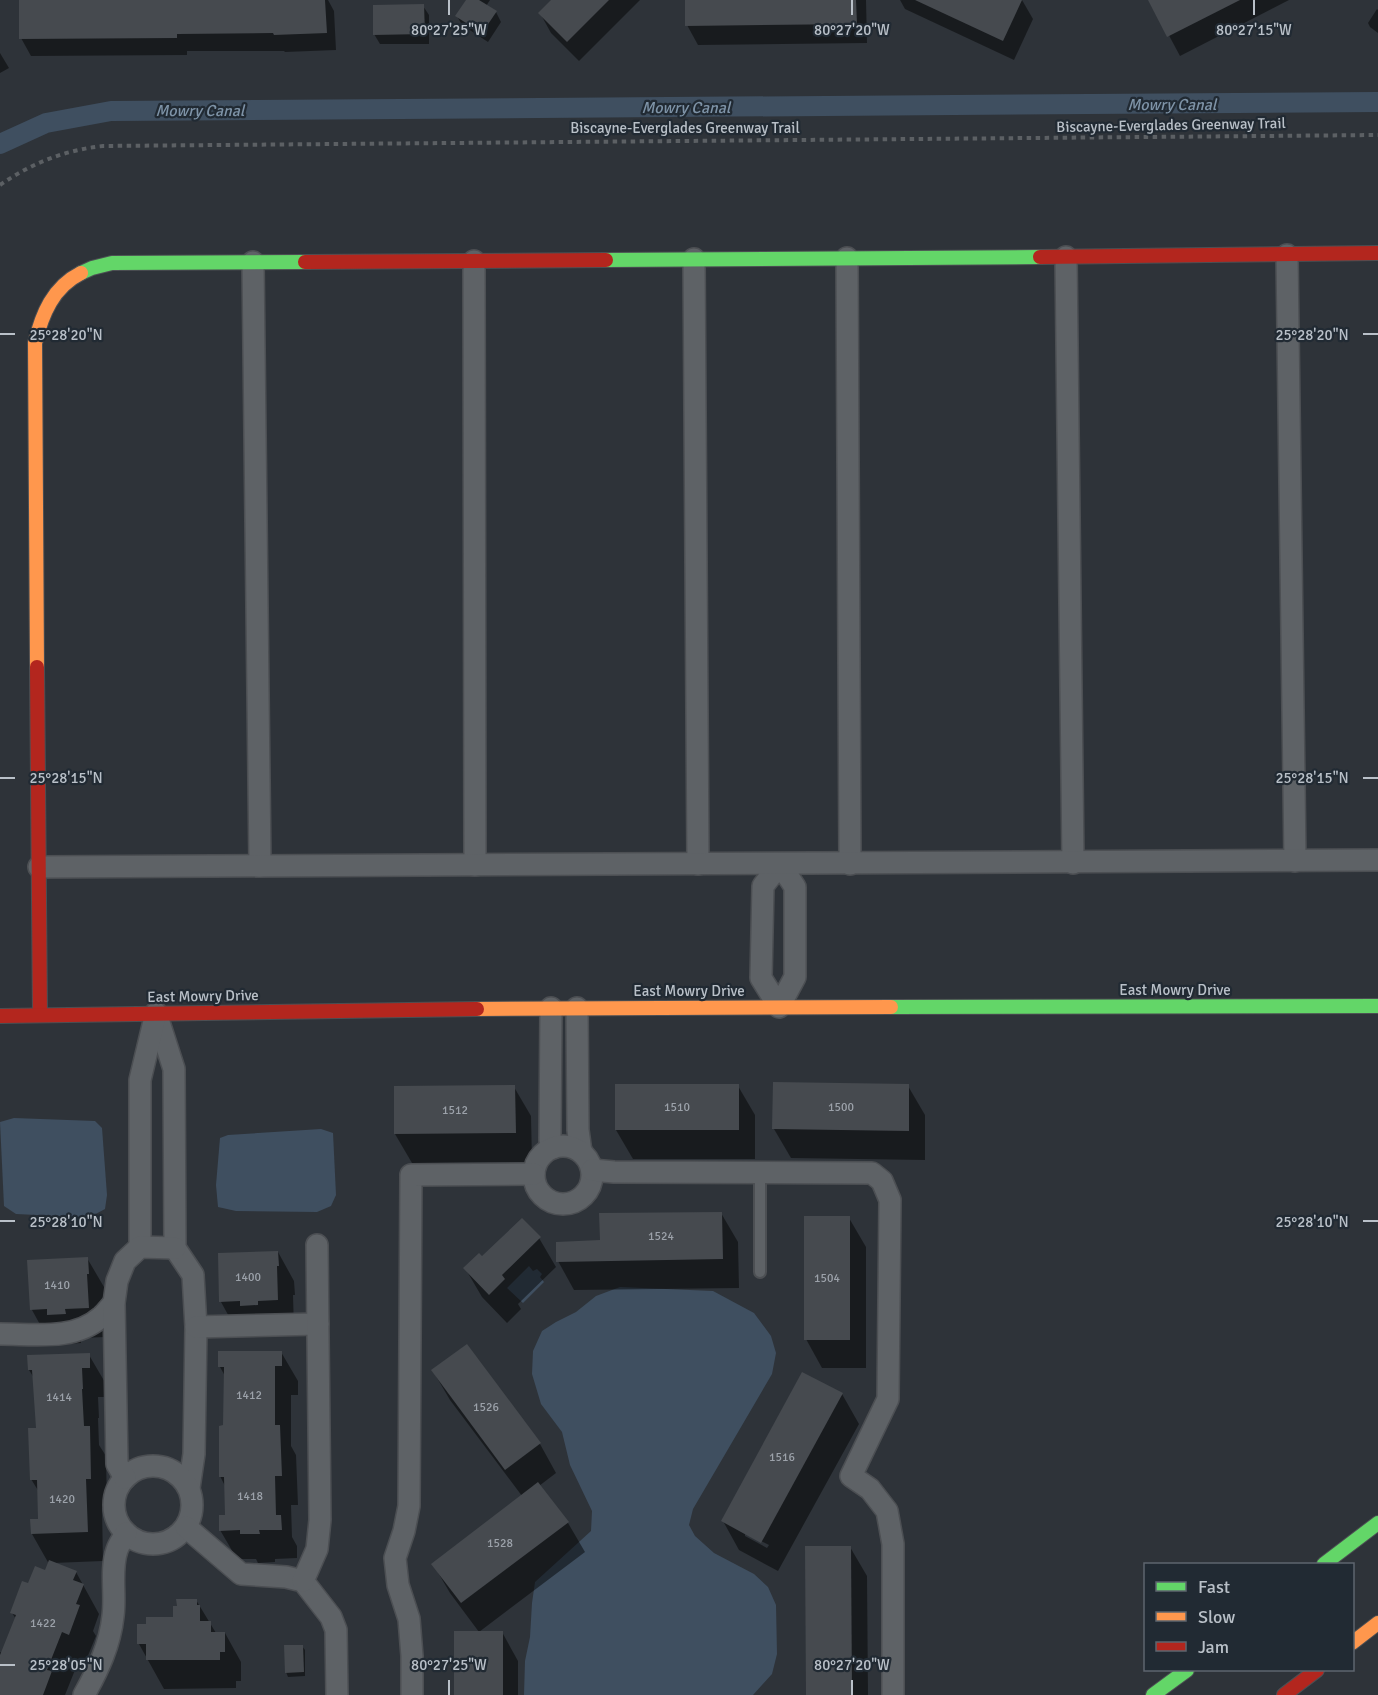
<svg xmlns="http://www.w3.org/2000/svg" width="1378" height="1695" font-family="Signika,sans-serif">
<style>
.water{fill:#3f4f60}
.shadow{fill:#0007;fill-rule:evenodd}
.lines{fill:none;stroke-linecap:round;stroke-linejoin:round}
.canal{stroke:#3f4f60;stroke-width:20}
.building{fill:#464a4f}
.lane-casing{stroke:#4c4f53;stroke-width:14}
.street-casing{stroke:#4c4f53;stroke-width:24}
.fast-casing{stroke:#4c4f53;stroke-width:16}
.slow-casing{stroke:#4c4f53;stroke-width:16}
.jam-casing{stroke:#4c4f53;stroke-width:16}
.path{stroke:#5c6064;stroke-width:4;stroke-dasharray:4.5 4.5;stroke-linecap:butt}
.lane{stroke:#5e6266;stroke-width:10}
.street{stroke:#5e6266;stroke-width:21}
.fast{stroke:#63d668;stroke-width:14}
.slow{stroke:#ff974d;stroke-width:14}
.jam{stroke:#b3261e;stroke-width:14}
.ticks{fill:none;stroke:#b9c0c8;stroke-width:2}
.labels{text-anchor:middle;stroke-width:4.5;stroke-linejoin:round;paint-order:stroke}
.number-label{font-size:12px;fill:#9ca2aa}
.street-label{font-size:15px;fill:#b9c0c8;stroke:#212a33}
.water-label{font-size:16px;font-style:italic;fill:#7e93a7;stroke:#212a33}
.ticks-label{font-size:15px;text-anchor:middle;fill:#b9c0c8;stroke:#212a33;stroke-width:4.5;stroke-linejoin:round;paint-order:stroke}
</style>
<rect width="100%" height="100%" fill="#2e3339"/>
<g class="water">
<path d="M14,1118L95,1121L102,1128L107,1195L105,1209L92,1216L78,1217L16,1214L4,1206L0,1122Z"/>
<path d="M321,1129L333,1133L336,1195L331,1206L317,1212L236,1211L218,1207L216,1185L220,1138L228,1135Z"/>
<path d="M529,1266L533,1271L537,1269L542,1274L540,1277L544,1282L523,1303L507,1288Z"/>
<path d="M620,1287L713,1291L754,1313L771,1336L776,1353L772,1374L693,1509L689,1525L695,1536L714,1553L754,1574L768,1587L776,1605L777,1654L772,1674L753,1695H524L525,1661L530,1637L532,1603L535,1582L591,1531L592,1511L570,1465L562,1432L541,1404L532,1374L533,1351L542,1331L556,1322L576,1312L596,1296Z"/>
</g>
<g class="shadow">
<path d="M21,0H328L334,11L336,50L285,52L284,51H187V55L31,56L21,38Z"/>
<path d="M467,0H490L486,6L496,12L501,22L488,42L462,25L457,16Z"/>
<path d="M553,0H640L579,61L551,33L540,13Z"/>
<path d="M686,0H866L867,43L698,45L687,25Z"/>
<path d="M900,0H1022L1033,19L1014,60L905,9Z"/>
<path d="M1150,0H1289L1180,56Z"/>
<path d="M423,6L429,15V44H380L374,34Z"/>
<path d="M1377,9L1378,10V33L1370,27L1368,23Z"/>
<path d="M0,53L9,68L0,73Z"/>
<path d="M738,1086L755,1115V1159H633L616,1130Z"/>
<path d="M908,1086L925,1115V1160L791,1158L774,1129Z"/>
<path d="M514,1087L531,1116L532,1162L412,1163L395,1134Z"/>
<path d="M721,1213L738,1242L739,1288L574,1290L558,1261L601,1242Z"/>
<path d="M849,1218L866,1247V1368H822L806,1339Z"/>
<path d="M539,1238L556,1267L518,1304L521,1309L507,1323L482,1297L465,1268L482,1258Z"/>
<path d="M278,1252L294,1281L295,1295H293L294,1329L237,1331L221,1302Z"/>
<path d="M87,1258L104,1287L105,1337L81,1338V1343L65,1344L62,1338L48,1339L32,1310L28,1262Z"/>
<path d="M467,1346L540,1444L556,1473L539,1486L568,1523L585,1552L479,1632L450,1593L433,1564L522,1496L450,1400L433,1371Z"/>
<path d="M281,1352L298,1381V1395H291V1446L296,1455L298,1505H291L292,1537L297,1546V1558L275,1559V1562L258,1563L256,1559H237L220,1530L227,1517L225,1486L220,1476L225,1427V1376L220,1367Z"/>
<path d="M89,1355L106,1384V1397H98L99,1418H98L99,1445L106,1456L107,1507L102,1508L103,1561L53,1563L76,1572L99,1614L93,1631L96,1636L85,1663L79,1660L65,1695H0V1652L2,1653L16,1619L12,1613L29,1585L46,1572L49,1564L32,1534V1521L40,1520L39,1492L31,1479L37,1430L34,1378L29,1370Z"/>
<path d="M842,1394L859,1424L778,1571L739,1550L723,1521ZM745,1533L769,1545L767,1548L745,1536Z"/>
<path d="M850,1547L867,1576L868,1695H808Z"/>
<path d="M196,1600L216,1633H225L241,1662V1681H236V1688L164,1689L139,1644L147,1625L174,1618Z"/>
<path d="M502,1632L518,1661V1695H456Z"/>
<path d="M302,1646L305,1650V1676L288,1677L286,1672Z"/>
</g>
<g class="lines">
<path class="canal" d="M0,144L46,123L111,111L1378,102"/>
</g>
<g class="building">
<path d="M19,0H325L327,33L274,35L273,33L177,34V38L19,39Z"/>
<path d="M466,0H479L497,11L482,33L455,16Z"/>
<path d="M551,0H609L567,42L538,13Z"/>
<path d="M685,0H856L857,24L685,26Z"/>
<path d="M915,0H1022L1003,41Z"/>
<path d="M1148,0H1240L1167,37Z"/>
<path d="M424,4L425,34L373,35V5Z"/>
<path d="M773,1082L909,1084V1131L772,1129Z"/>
<rect x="615" y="1084" width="124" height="46"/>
<path d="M515,1085L516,1133L394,1134V1086Z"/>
<path d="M722,1212L723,1259L556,1262V1242L600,1240L599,1213Z"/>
<rect x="804" y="1216" width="46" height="124"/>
<path d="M522,1218L541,1237L502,1275L505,1279L489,1295L463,1268L479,1253L482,1256Z"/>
<path d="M278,1251L279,1266H277L278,1300L258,1301V1305L240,1306V1301L219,1302L218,1253Z"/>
<path d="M88,1257L89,1274H87L89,1308L65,1309L66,1314L47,1315V1309L30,1310L27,1260Z"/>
<path d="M467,1344L541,1443L505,1470L431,1370Z"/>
<path d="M218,1351H282V1366H275V1425H280L282,1476H275L276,1515H281L282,1530H259L260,1534H240V1530L219,1531V1515H225L224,1477H219V1426L223,1425L224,1367H218Z"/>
<path d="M90,1353V1368H82L83,1389H82L84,1426H90L91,1479H86L88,1532L31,1534L30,1519H38L37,1480H30L28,1428H36L32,1370H28L27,1355Z"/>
<path d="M802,1372L843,1393L761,1543L721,1521Z"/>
<path d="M538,1482L569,1522L461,1603L431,1564Z"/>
<path d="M805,1546H851L852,1695H806Z"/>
<path d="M49,1560L77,1571L73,1580L84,1584L76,1604L80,1605L69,1635L62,1632L47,1670L52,1671L43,1695H0V1655L16,1615L10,1613L22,1581L28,1583L35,1566L45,1570Z"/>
<path d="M176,1599H197V1605H200V1621H211V1632H225V1652H220V1660H146V1644H137V1624H146V1617H173V1606H177Z"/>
<rect x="454" y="1631" width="49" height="64"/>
<path d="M284,1645H303L304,1672L285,1673Z"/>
</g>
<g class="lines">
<defs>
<path id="lane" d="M760,1172V1272"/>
<g id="street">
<path d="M1287,255L1295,861"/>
<path d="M1066,257L1073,863"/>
<path d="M847,258L850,864"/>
<path d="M694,259L698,864"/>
<path d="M474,261L475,865"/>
<path d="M253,262L260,866"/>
<path d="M780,864L795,887V977L779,1007L761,978L763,886Z"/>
<path d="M39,867L1378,860"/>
<path d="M551,1008L550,1140L553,1148"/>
<path d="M577,1008L578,1130L581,1152"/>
<path d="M156,1013L174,1069L175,1248L193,1275L196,1327L194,1454L189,1488"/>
<circle cx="563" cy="1175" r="29"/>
<path d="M592,1170L614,1172L872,1173L882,1181L890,1200L888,1399L851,1476L870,1489L887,1511L893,1544V1695"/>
<path d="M140,1247V1080L156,1013"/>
<path d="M196,1327L318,1324"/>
<path d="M0,1334C34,1334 74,1341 101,1317C106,1313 110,1307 114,1303"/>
<circle cx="153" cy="1505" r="39"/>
<path d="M125,1478L117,1464L114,1303L117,1281L125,1261L140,1247L175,1248"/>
<path d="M186,1527L241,1574L286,1577L303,1581L331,1617L336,1630L337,1695"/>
<path d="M303,1581L317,1549L320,1520L317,1245"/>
<path d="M84,1695C98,1670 110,1645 113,1616C116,1595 110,1570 117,1550C119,1544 123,1539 126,1533"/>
<path d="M412,1695V1656L409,1619L398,1585L395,1558L404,1531L409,1506L411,1175L534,1174"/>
</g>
<g id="fast">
<path d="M606,260L1040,257"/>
<path d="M81,273L92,268L112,263L305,262"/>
<path d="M891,1007L1378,1006"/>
<path d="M1324,1564L1378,1523"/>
<path d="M1153,1695L1187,1670"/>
</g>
<g id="slow">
<path d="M37,667L35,343C42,314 53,287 81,273"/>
<path d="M477,1009L891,1007"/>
<path d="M1352,1643L1378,1623"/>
</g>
<g id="jam">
<path d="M1040,257L1378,253"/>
<path d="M305,262L606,260"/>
<path d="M37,667L40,1015"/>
<path d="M0,1016L477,1009"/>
<path d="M1284,1695L1317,1670"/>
</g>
</defs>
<use href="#lane" class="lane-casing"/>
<use href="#street" class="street-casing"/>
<use href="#fast" class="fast-casing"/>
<use href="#slow" class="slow-casing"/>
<use href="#jam" class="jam-casing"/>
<path class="path" d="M0,185C32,163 65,150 103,146L1378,135"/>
<use href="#lane" class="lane"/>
<use href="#street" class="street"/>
<use href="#fast" class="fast"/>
<use href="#slow" class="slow"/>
<use href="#jam" class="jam"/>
</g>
<path class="ticks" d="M449,0V15M852,0V15M1254,0V15M0,334H15M1363,334H1378M0,778H15M1363,778H1378M0,1221H15M1363,1221H1378M0,1665H15M449,1680V1695M852,1680V1695"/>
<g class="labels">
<g class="number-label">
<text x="677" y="1111">1510</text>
<text x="841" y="1111">1500</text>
<text x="455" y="1114">1512</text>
<text x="661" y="1240">1524</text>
<text x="248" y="1281">1400</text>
<text x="827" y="1282">1504</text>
<text x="57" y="1289">1410</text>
<text x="249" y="1399">1412</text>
<text x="59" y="1401">1414</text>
<text x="486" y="1411">1526</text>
<text x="782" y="1461">1516</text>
<text x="250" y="1500">1418</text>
<text x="62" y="1503">1420</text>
<text x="500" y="1547">1528</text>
<text x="43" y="1627">1422</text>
</g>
<g class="street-label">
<text transform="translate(1171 125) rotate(-1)" y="5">Biscayne-Everglades Greenway Trail</text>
<text x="685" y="133">Biscayne-Everglades Greenway Trail</text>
<text x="1175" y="995">East Mowry Drive</text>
<text x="689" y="996">East Mowry Drive</text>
<text transform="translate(203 996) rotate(-1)" y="5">East Mowry Drive</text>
</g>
<g class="water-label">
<text x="1172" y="110">Mowry Canal</text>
<text x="686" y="113">Mowry Canal</text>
<text x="200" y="116">Mowry Canal</text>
</g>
</g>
<g class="ticks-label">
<text x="449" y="35">80°27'25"W</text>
<text x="852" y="35">80°27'20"W</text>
<text x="1254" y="35">80°27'15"W</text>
<text x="66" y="340">25°28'20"N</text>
<text x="1312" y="340">25°28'20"N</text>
<text x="66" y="783">25°28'15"N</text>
<text x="1312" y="783">25°28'15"N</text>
<text x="66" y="1227">25°28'10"N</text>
<text x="1312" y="1227">25°28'10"N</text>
<text x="66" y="1670">25°28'05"N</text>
<text x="449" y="1670">80°27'25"W</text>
<text x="852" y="1670">80°27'20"W</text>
</g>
<rect x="1144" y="1563" width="210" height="108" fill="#212a33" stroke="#5e666f" stroke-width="1.5"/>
<rect x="1156" y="1582" width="30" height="9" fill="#63d668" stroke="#5e666f" stroke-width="1.5"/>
<text x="1198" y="1593" font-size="18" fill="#b9c0c8">Fast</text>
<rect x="1156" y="1612" width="30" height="9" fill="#ff974d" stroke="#5e666f" stroke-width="1.5"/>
<text x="1198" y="1623" font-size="18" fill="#b9c0c8">Slow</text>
<rect x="1156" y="1642" width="30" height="9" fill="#b3261e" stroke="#5e666f" stroke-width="1.5"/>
<text x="1198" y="1653" font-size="18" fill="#b9c0c8">Jam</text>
</svg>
